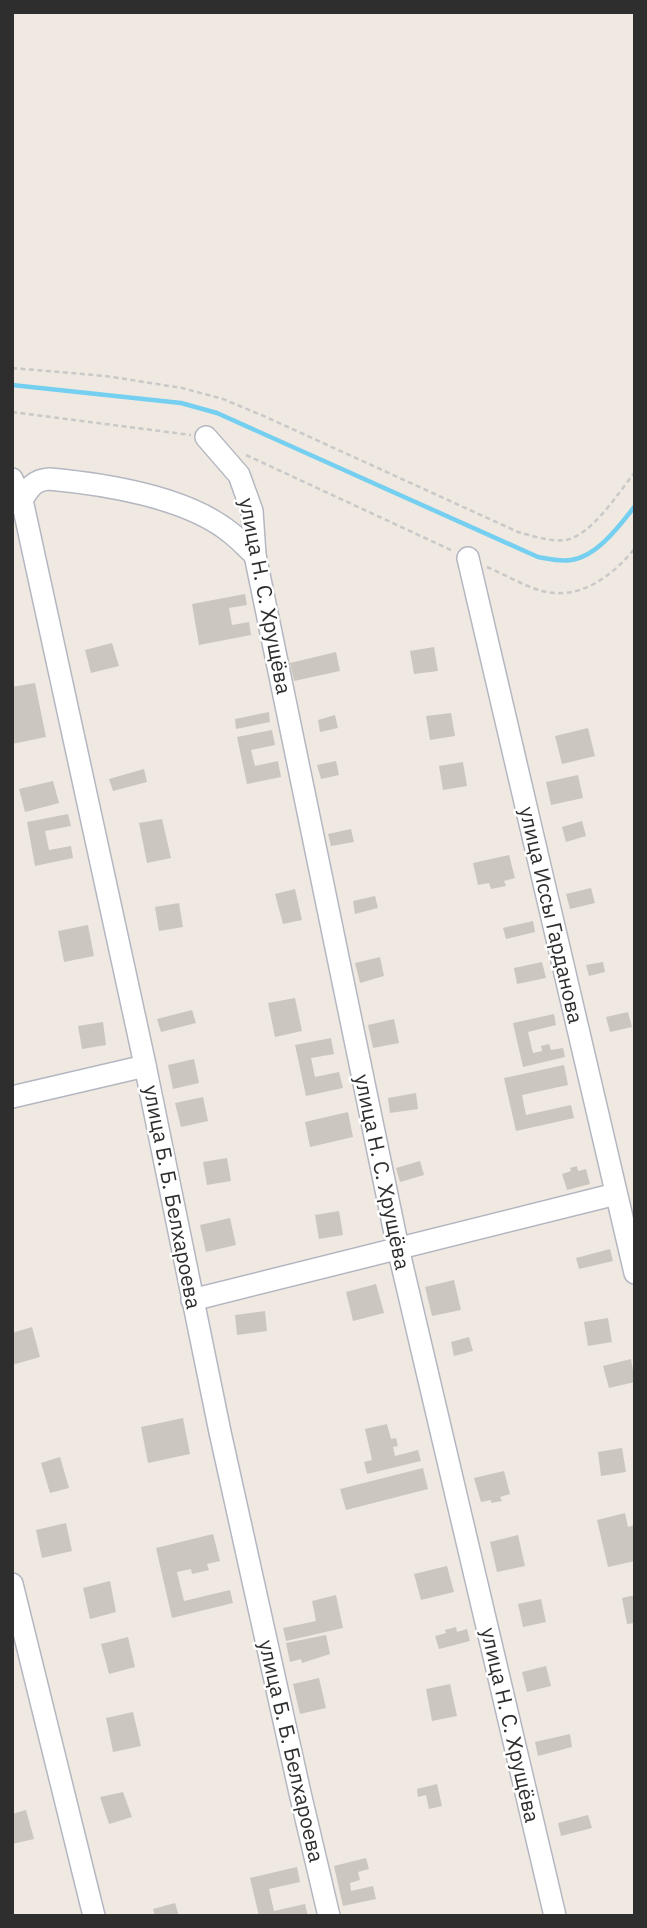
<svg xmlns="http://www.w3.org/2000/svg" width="647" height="1928" font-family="'IBM Plex Sans',sans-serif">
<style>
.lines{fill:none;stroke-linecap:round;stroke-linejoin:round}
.stream{stroke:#75cff0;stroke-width:4.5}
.building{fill:#cbc7bf}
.minor-casing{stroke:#b4b7c1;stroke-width:24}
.path{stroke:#c9c9c9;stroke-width:2.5;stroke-dasharray:5 3.5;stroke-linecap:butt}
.minor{stroke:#fff;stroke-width:21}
.labels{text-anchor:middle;stroke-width:5;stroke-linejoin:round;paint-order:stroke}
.street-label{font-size:21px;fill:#2e2e2e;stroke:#fff}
</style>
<rect width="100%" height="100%" fill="#efe9e1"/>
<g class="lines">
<path class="stream" d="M12,385L181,403L217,413L538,557C549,559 560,562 571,560C597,557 620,525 635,506"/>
</g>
<g class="building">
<path d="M245,594L247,605L229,608L232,625L249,622L251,635L199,645L192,604Z"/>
<path d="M112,643L119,666L91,673L85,650Z"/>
<path d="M434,647L438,671L414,674L410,651Z"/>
<path d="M336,652L340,671L294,681L290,663Z"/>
<path d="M35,683L46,737L12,744V687Z"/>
<path d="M269,712L270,722L236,729L235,719Z"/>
<path d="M451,713L455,736L430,740L426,716Z"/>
<path d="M335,715L338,728L320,732L318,720Z"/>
<path d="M588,728L595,756L562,764L555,736Z"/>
<path d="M272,730L275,745L251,750L255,766L278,761L281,777L247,784L237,737Z"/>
<path d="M336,761L339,775L321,779L317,765Z"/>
<path d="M463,762L467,786L443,790L439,766Z"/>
<path d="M144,769L147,782L113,791L109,779Z"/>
<path d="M578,775L583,798L551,805L546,782Z"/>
<path d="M53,781L59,803L25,812L19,789Z"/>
<path d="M68,814L71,826L45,831L49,850L71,846L73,858L35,866L27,822Z"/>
<path d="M162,819L171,858L147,863L139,823Z"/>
<path d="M582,821L586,836L566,842L562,827Z"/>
<path d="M351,829L354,842L331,846L328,834Z"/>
<path d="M509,855L515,878L504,881L506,886L491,889L489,883L478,885L473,863Z"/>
<path d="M591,888L595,903L570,909L566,894Z"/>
<path d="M295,889L302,920L283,924L275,894Z"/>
<path d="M375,896L378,908L355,914L353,901Z"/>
<path d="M179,903L183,927L159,931L155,907Z"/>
<path d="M533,921L535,932L506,939L503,928Z"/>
<path d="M88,925L94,956L64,962L58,931Z"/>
<path d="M380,957L384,976L360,983L355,963Z"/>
<path d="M542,962L546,978L517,984L514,968Z"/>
<path d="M603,962L605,972L589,976L586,965Z"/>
<path d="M295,998L302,1031L275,1037L268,1003Z"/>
<path d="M192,1010L196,1023L161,1032L157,1019Z"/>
<path d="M628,1012L632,1027L610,1032L606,1017Z"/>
<path d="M554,1014L556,1025L528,1032L533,1053L542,1051L541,1046L549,1044L551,1050L563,1048L565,1057L523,1067L513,1023Z"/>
<path d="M394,1019L399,1043L373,1048L368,1025Z"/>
<path d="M103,1022L106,1045L82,1049L78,1026Z"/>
<path d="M331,1038L334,1054L311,1058L315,1077L339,1072L343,1088L306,1096L295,1045Z"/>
<path d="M194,1059L199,1083L173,1089L168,1065Z"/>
<path d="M564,1065L568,1085L522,1095L526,1115L571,1105L574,1118L516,1131L504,1078Z"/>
<path d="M416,1093L418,1109L390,1113L388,1098Z"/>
<path d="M203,1097L208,1121L181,1127L175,1103Z"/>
<path d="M348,1112L353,1137L310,1147L305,1122Z"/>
<path d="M227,1158L231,1181L207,1185L203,1162Z"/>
<path d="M420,1161L424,1175L400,1182L396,1168Z"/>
<path d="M577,1166L578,1171L586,1169L590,1184L567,1190L562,1174L571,1171L570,1168Z"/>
<path d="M339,1211L343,1235L319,1239L315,1215Z"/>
<path d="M230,1218L236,1245L206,1252L200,1225Z"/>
<path d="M610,1249L613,1261L579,1269L576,1258Z"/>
<path d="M454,1280L461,1310L432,1316L425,1287Z"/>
<path d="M376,1284L384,1313L353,1321L346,1292Z"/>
<path d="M265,1311L267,1331L237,1335L235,1315Z"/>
<path d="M608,1318L612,1342L588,1346L584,1322Z"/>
<path d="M32,1327L40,1357L12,1365V1333Z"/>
<path d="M469,1337L473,1351L454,1356L451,1342Z"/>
<path d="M631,1359L635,1382L609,1388L603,1366Z"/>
<path d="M183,1418L190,1454L148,1463L141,1427Z"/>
<path d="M387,1424L391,1439L396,1438L398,1446L393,1447L395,1456L418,1450L421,1461L367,1474L364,1462L372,1460L365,1429Z"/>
<path d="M622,1448L626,1472L601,1476L598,1452Z"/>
<path d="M60,1457L69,1488L50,1493L41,1463Z"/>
<path d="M423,1468L428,1489L346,1510L340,1489Z"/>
<path d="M504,1471L510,1494L500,1497L502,1501L491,1503V1500L481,1502L474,1478Z"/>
<path d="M625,1513L628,1527L634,1525L635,1530V1543L633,1544L635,1561L608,1567L597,1520Z"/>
<path d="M66,1523L72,1551L42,1558L36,1530Z"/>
<path d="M213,1534L220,1561L207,1564L209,1570L192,1574L191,1569L177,1572L184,1601L230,1590L233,1603L172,1618L156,1548Z"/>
<path d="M518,1535L525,1566L497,1572L490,1542Z"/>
<path d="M447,1566L454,1592L421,1600L414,1574Z"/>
<path d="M110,1581L116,1612L90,1619L83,1588Z"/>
<path d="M336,1595L343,1628L286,1641L283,1628L316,1621L312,1601Z"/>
<path d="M635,1595V1623L627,1624L622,1598Z"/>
<path d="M541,1599L546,1622L523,1627L518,1604Z"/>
<path d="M456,1627L457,1632L467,1629L470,1641L439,1649L435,1636L446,1633L445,1630Z"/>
<path d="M326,1635L330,1654L302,1663L301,1659L290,1662L286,1643Z"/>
<path d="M128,1637L135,1667L109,1674L101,1644Z"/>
<path d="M546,1666L551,1686L527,1692L522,1672Z"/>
<path d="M319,1678L326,1708L300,1714L293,1684Z"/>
<path d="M450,1684L457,1716L432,1721L426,1689Z"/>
<path d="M133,1712L141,1746L113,1752L106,1718Z"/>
<path d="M570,1734L572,1747L538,1756L535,1742Z"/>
<path d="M437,1784L442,1806L429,1809L426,1795L418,1797L417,1789Z"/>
<path d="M123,1792L132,1817L109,1824L100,1797Z"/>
<path d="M26,1810L34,1839L12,1844V1814Z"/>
<path d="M588,1815L592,1828L561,1836L558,1823Z"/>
<path d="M366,1858L369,1869L358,1872L360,1880L350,1883L351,1891L373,1886L376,1899L343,1906L334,1866Z"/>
<path d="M297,1867L300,1882L269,1889L274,1911L305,1904L308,1916H259L250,1878Z"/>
<path d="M175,1903L179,1916H155L153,1909Z"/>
</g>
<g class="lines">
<defs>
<g id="minor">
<path d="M206,437L239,475L252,511L255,555L398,1248L555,1916"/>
<path d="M12,479L22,500L144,1060L220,1432L300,1793L329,1916"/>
<path d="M22,500C29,488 34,480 49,479C104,484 187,497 231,533C239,539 247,548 255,555"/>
<path d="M468,558L635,1273"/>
<path d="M12,1097L145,1066"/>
<path d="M192,1300L616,1194"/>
<path d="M12,1584L94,1916"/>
</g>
</defs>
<use href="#minor" class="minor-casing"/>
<g class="path">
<path d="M12,368L106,376L182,388L223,399L266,417L518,532C533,536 550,542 566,540C592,535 619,492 635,472"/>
<path d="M12,412L191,435"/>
<path d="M246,455L453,551"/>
<path d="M487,567C504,574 524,586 542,591C579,601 613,576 635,548"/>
</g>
<use href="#minor" class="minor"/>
</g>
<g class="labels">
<g class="street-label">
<text transform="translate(265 596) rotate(79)" y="7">улица Н. С. Хрущёва</text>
<text transform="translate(551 915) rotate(77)" y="7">улица Иссы Гарданова</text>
<text transform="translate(382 1172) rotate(78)" y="7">улица Н. С. Хрущёва</text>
<text transform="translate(172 1197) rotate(79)" y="7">улица Б. Б. Белхароева</text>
<text transform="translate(510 1725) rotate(77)" y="7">улица Н. С. Хрущёва</text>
<text transform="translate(291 1751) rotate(77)" y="7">улица Б. Б. Белхароева</text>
</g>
</g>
<rect width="647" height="1928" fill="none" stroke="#2e2e2e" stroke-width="28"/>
</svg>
